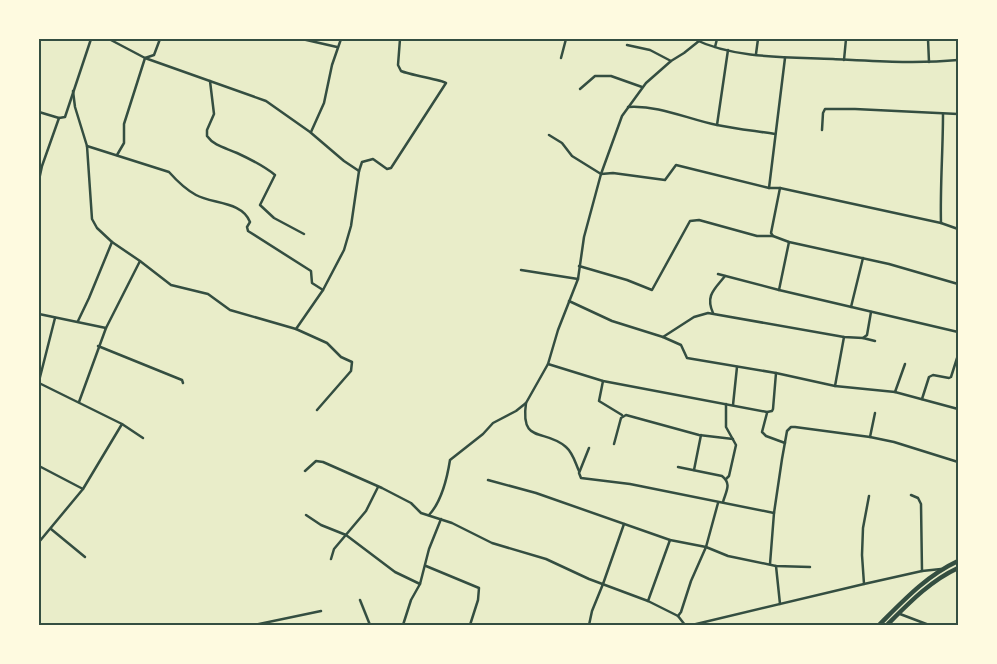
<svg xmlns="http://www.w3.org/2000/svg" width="997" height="664" font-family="'PT Sans Narrow',sans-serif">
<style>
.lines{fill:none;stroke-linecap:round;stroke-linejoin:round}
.minor{stroke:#344e41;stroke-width:2.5}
.primary{stroke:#344e41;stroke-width:4.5}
.neatline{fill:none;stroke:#344e41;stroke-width:2}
</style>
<rect width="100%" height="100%" fill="#e9edc9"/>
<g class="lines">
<g class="minor">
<path d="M109,39L145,58L266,101L310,132L344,161L359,171"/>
<path d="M302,39L337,47"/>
<path d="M694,39C734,59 789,57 833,59C874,61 916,64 958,60"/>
<path d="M928,39L929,62"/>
<path d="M627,45L650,50L671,61"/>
<path d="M715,47L717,39"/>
<path d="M756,54L758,39"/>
<path d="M561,58L566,39"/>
<path d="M844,60L846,39"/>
<path d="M210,81L214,114L207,130V136C214,146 226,148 237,153C250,159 264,166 275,175L260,205L274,218L304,234"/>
<path d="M580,89L595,76H611L642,87"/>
<path d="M73,91L75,107L87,146L92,219L97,228L112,242L140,261L171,285L208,294L230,310L296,329L327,343L341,357L352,362L351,371L317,410"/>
<path d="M628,107C660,105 687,119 717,125C736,129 756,131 775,134"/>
<path d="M39,112L59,118L65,117L91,39"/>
<path d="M717,125L728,50"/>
<path d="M822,130L823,113L825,109H855L958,114"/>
<path d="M311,132L324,103L332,65L341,39"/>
<path d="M549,135L562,143L572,156L601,174L613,173L665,180L676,165L769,188H780L941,223L958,229"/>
<path d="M87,146L169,172C177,181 185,189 196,195C212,204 242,201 250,222L247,227L248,231L311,271L312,283L323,290"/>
<path d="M117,155L124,143V124L145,58L154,55L160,39"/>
<path d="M39,180L42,166L59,118"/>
<path d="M769,188L785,58"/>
<path d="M780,188L771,233L773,236L789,242L889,264L958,284"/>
<path d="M941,223C940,187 943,150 943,114"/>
<path d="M579,266L627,280L652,290L690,221L699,220L757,236H773"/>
<path d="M521,270L578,279"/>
<path d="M718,274L779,290L958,332"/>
<path d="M779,290L789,242"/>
<path d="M569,301L612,321L663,337L681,345L687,358L776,373L835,386L895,392L958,409"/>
<path d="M851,307L863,258"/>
<path d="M713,313C705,295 715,289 725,276"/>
<path d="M39,314L106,328"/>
<path d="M78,321L89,298L112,242"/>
<path d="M296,329L323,290L344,250L351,226L359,171L362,162L373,159L387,169L391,168L446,83C442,80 410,75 401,71L398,65L400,39"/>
<path d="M663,337L694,317L708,313L844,337L863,338L867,335L871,312"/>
<path d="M863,338L875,341"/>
<path d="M98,346L177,378L182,380L183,383"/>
<path d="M548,364L603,381L767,412L772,411L773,409L776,373"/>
<path d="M39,381L55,318"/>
<path d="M603,381L599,401L622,415"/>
<path d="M39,383L122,424L143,438"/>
<path d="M835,386L844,337"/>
<path d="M895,392L905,364"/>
<path d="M922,399L929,377L933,375L949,378L951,377L958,355"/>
<path d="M79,402L106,328L140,261"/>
<path d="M526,403C520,445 545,428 566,447C573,453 575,462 579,471"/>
<path d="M733,405L737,367"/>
<path d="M767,413L762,432L766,436L785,443"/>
<path d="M870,437L875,413"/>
<path d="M614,444L621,418L626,415L699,435L733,439"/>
<path d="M589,448L579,473L581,478L630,484L774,513"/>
<path d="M39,466L83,489"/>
<path d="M678,467L722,476C732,484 726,491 723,502"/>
<path d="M694,470L701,435"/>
<path d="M305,471L316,461L323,462L382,488L411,503L421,513L452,523L492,543L546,559L589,579L648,601L678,616L685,625"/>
<path d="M726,479L729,476L736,445L726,427V404"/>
<path d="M488,480L536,493L670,540L706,547L728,556L776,566L810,567"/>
<path d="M911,495L918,498L921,504L922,571"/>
<path d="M306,515L321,525L346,535L395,572L420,584"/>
<path d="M429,515C442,501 447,479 450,460L483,434L493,423L516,411L526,403L548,364L558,330L578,279L584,237L601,174L622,116L646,83L671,61L684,53L699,41"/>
<path d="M51,529L85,557"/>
<path d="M39,542L83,489L122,424"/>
<path d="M331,559L334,549L366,511L378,487"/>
<path d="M770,564L774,513L782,459L787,431L791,427H795L870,437L894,442L958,462"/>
<path d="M426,566L479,588L478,600L470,625"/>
<path d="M776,566L780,604"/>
<path d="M864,584L862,555L863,528L869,496"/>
<path d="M360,600L370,625"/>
<path d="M648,601L670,540"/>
<path d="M900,614L929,625"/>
<path d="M678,616L681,612L691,581L706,547L718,503"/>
<path d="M254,625L321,611"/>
<path d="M403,625L411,600L420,584L429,549L441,519"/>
<path d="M589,625L592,611L603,584L624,524"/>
<path d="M692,625L864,584L922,571L941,569"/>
</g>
<g class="primary">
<path d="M879,625C904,600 926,576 958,561"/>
<path d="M887,625C909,603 930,581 958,568"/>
</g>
</g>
<rect width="997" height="664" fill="none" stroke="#fefae0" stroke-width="80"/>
<rect x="40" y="40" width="917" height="584" class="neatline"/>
</svg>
